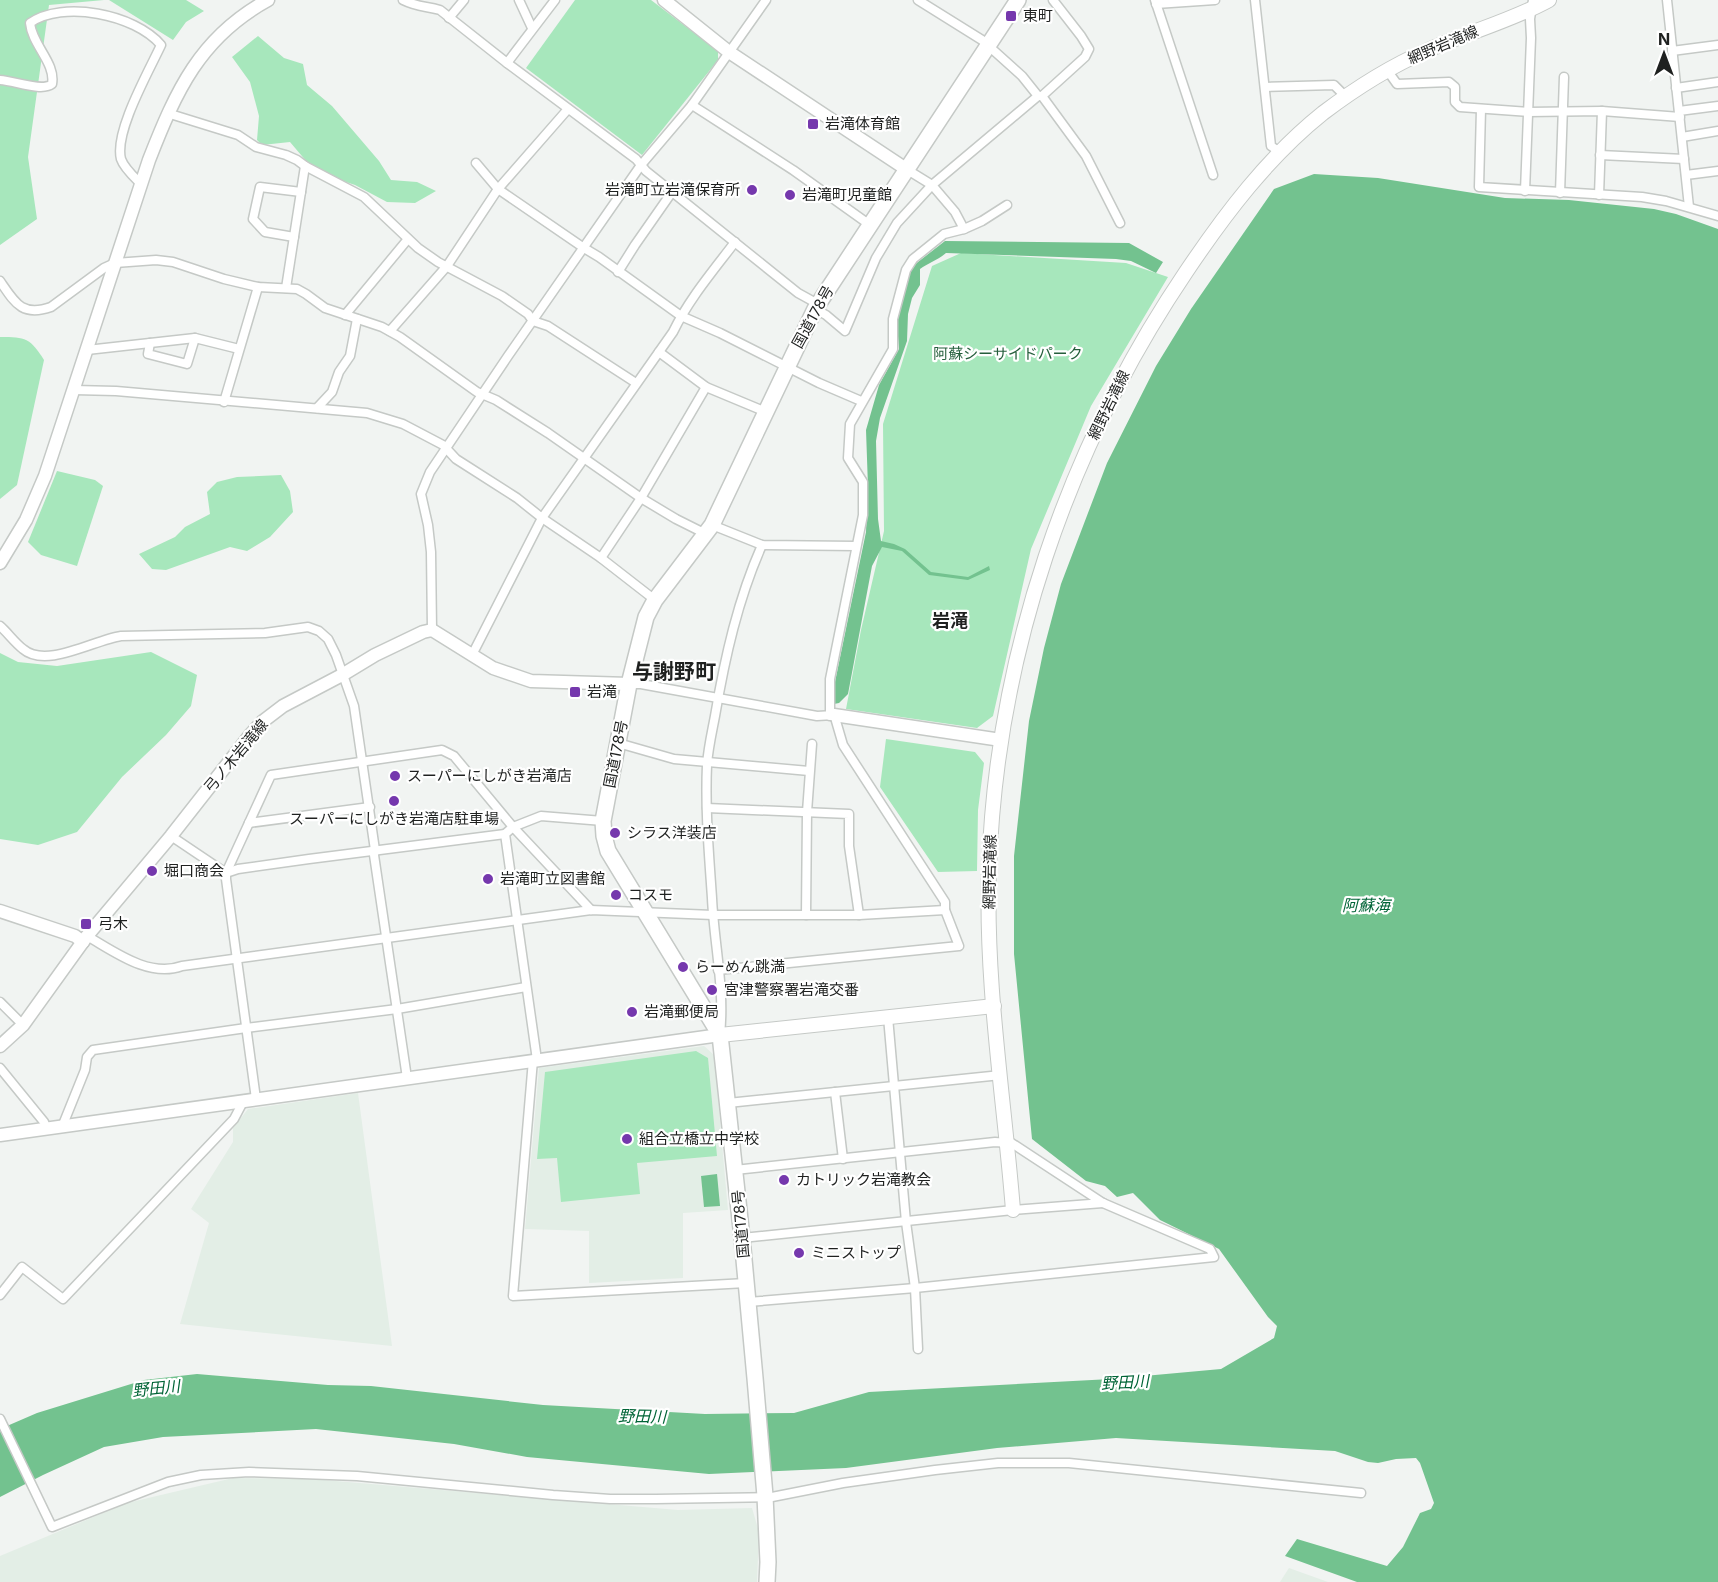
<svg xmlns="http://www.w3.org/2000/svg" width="1718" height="1582" font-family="Inter,'Noto Sans JP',sans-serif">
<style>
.built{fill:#e3eee6}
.green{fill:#a7e7bc}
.water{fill:#73c28f}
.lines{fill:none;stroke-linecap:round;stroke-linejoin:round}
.street-casing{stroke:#c5c9c6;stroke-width:11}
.secondary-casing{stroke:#c5c9c6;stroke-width:15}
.primary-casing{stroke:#c5c9c6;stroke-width:16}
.highway-casing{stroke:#c5c9c6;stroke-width:18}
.street{stroke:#fff;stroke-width:8}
.secondary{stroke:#fff;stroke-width:12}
.primary{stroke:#fff;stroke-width:14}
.highway{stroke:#fff;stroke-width:15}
.poi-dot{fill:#7538ad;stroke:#fff;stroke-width:2}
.labels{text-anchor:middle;stroke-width:4.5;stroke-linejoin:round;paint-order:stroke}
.poi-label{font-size:15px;fill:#1f2120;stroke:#fff;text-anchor:start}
.street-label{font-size:15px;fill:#1f2120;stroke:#fff}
.park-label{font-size:15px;fill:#255f3c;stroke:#fff}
.water-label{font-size:16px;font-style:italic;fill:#006436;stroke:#fff}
.quarter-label{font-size:18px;font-weight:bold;fill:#1f2120;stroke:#fff}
.district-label{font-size:21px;font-weight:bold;fill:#1f2120;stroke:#fff}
</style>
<rect width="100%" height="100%" fill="#f1f4f2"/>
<g class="built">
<path d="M704,1046L714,1055L728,1210L683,1213V1278L589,1283V1231L525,1229L539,1068Z"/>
<path d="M358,1093L392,1346L180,1324L209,1223L191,1209L233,1142V1128L248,1109Z"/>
<path d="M233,1478L312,1479L678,1510L752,1508L759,1532L757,1582H0V1556L127,1503Z"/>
<path d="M1289,1568L1328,1582H1280Z"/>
</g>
<g class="green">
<path d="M0,0H104L49,5L28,157L37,219L0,245Z"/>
<path d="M109,0H186L204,11L186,22L173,40Z"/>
<path d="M575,0H651L718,51V60L642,155L526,68Z"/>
<path d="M258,36L284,58L303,64L307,85L332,106L379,161L391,180L417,182L436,191L415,203L387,202L355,185L334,178L307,162L290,142L262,145L257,140L259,116L250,82L232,57Z"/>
<path d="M961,253L1126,263L1168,277L1091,406L1031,549L993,716L977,728L846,709L861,630L884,531L883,424L932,266Z"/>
<path d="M0,337C26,337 30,338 44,360L17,485L0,499Z"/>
<path d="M57,471L95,480L103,486L77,566L41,555L28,542Z"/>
<path d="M281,475L290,491L293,512L270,537L247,551L230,547L166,570L152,569L139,554L175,537L185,527L210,514L207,492L217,482L237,477Z"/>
<path d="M151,652L197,675L191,706L166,735L122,777L77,832L38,845L0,839V653L18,662L57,666Z"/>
<path d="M886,739L975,752L984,763L978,810L977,871L938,872L880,787Z"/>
<path d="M696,1051L708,1058L717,1156L637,1163L640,1194L561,1202L557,1158L537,1159L545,1072Z"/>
</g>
<g class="water">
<path d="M1314,174L1378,178L1505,198L1569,200L1654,209L1676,214L1718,229V1582H1357L1285,1556L1297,1539L1387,1566L1403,1547L1420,1513L1431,1509L1434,1503L1420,1463L1416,1458L1396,1459L1378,1463L1368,1462L1335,1451L1116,1438L997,1448L846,1468L709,1474L527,1457L454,1444L316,1429L163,1437L104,1447L43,1475L0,1497V1429L37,1413L144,1380L197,1374L328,1385L371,1386L543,1405L705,1414L794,1413L869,1392L1111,1379L1221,1369L1274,1338L1277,1326L1268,1317L1219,1249L1160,1220L1133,1193L1117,1197L1105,1186L1086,1181L1032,1139L1014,954V856L1029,721L1044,648L1061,584L1107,463L1156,366L1191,309L1274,189Z"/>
<path d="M945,241L1129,243L1163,262L1156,273L1131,261L1116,259L946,253C938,260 928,263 920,269V285L912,298L908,314L907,341L880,418L876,441L878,519L881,541L894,544L905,549L931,572L968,577L989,566L990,570L968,580L929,575L902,551L882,547L872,566L848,694L839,703L834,704L835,682L866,532L868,487L866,430L879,385L899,349L897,323L909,269Z"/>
<path d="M717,1174L720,1206L704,1207L701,1176Z"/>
</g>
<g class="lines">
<defs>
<g id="street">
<path d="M403,0C417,7 426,6 440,10L507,63L636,159L646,171L798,293L818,304"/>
<path d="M519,0L532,28"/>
<path d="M918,0L982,40L1022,76L1038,96"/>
<path d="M1155,0L1213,175"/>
<path d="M1255,0L1271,146L1280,152"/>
<path d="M1667,0L1689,207"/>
<path d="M1156,4L1215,0"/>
<path d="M449,18L464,0"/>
<path d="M1672,51L1718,45"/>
<path d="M507,63L555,0"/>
<path d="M1387,70L1397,84L1449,82L1455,87V102L1460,107L1528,112L1602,111L1680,117"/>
<path d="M0,80C15,81 42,92 52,84C56,63 32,45 30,23C62,0 135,14 161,45C149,71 114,132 121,159C124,168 134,177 141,184"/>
<path d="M1265,87L1334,85L1346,97"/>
<path d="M1676,88L1718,82"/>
<path d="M1042,96L1086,156L1120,223"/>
<path d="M692,105L793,170L870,225"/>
<path d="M1481,109L1479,187L1642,197L1666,201L1718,216"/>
<path d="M1679,111L1718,106"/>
<path d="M167,113L238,135L256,147L286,155L297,160L305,166L364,197L418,248L438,262L502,296L528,314L533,321L548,326L636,383"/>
<path d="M1682,137L1718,131"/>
<path d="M1600,155L1684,159"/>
<path d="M476,163L498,189L584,248L599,257L681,316L720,333L819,383L861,401"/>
<path d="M1686,175L1718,171"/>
<path d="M1525,191L1531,38L1530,19L1533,0"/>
<path d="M1560,193L1564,77"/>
<path d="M1599,195L1602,111"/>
<path d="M964,229L982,221L1007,205"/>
<path d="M294,237L265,232L253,219L260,187L301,192"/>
<path d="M618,272L635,245L672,192"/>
<path d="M0,281C15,303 22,317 51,307L104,268L115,263L156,260L173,262L224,279L258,287L297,289L306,294L325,308L382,327L400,337L477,392L496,400L548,433L641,498L676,519L706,534"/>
<path d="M286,288L305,166"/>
<path d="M815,309L826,315L845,331L876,258L897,223L932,185L1038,96H1042L1085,57L1089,49L1081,36L1053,0"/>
<path d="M345,315L408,239"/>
<path d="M390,331L447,266L498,189L568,109"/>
<path d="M150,343L148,354L187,364L195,338"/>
<path d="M87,350L195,338L239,349"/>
<path d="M659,352L706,387L766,412"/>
<path d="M74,390L116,391L367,413L403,424L443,445L456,459L517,498L542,518L601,558L655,600"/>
<path d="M224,402L258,287"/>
<path d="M317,408L332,392L339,372L350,356L357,319"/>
<path d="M712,525L762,545L856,546"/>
<path d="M601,558L641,498L706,387"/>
<path d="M0,626C8,633 14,642 23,649C46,669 94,640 121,636L265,633L308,627L319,631L328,639L336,655L354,706L375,850L374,855L407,1078"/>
<path d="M432,630L431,552L428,525L421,494L430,472L508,356L641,165L692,105L766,0"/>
<path d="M472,655L542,518L673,332C689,299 713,271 735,242"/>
<path d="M629,684H641L817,716L834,715"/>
<path d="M830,716V679L863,515V482L848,458L850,424L893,349V319L906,270L913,259L944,234L964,229L955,212L932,185L906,169"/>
<path d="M837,716L836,721L843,745L945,902V910"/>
<path d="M618,743L674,759L809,771"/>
<path d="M707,808L849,814V846L859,915"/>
<path d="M249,823L370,807"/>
<path d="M171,836L226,873"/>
<path d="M226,873L238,869L309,859L505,834"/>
<path d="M806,915L807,812L812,744"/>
<path d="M87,936C115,952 149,978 182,966L591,910L713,915H859L945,910L959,946L718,970"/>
<path d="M0,1002L23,1025"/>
<path d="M888,1017L906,1222L915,1288L918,1349"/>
<path d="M720,1034C725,989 714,943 712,898C709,854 705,809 707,765C708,749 712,732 715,716C725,657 738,599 762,545"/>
<path d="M533,1060L513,1296L746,1283"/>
<path d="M537,1060L505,834L513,827L541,816L603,821"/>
<path d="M0,1068L44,1122L47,1129"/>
<path d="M835,1092L843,1159"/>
<path d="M256,1099L226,879V873L271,775L442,750L454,756L513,827L591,910"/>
<path d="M728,1103L1001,1075"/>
<path d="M62,1127L85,1070L87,1057L93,1050L246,1028L397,1009L526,987"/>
<path d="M735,1170L995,1142L1008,1143"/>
<path d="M742,1238L1013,1210L1103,1203"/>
<path d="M0,1295L22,1267L63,1299L234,1119L244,1100"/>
<path d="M748,1302L915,1288L1214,1257L1210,1249L1103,1203L1007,1140"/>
<path d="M0,1419L52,1527L168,1482L201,1475L249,1472L357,1476L553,1495L610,1499H656L772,1497L843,1483L935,1470L998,1463H1069L1361,1493"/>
</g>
<g id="secondary">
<path d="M664,0L729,52L906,169"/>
<path d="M0,563L26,520L45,476L149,160C176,91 200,37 268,0"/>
<path d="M834,715L1001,740"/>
<path d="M0,911L75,936L83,942"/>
<path d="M0,1046L23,1025L87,936L171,836L251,734L262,722L283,706L342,675L375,655L423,632L432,630L493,668L531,681L629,684"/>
<path d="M0,1135L720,1035"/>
</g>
<g id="primary">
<path d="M720,1035L994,1006"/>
<path d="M1013,1210C1004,1097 985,983 989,870C996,657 1067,448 1186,272C1225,214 1268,157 1323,113C1356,88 1391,66 1428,50C1468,32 1511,21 1549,0"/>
</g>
<path id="highway" d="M767,1582L768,1562L765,1496L755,1378L742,1238L720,1035L608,851L604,836L603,821L629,684L646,617L655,600L712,525L815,309L1018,0"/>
</defs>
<use href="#street" class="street-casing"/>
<use href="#secondary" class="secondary-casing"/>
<use href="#primary" class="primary-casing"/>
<use href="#highway" class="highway-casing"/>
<use href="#street" class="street"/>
<use href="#secondary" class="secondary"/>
<use href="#primary" class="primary"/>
<use href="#highway" class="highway"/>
</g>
<g class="poi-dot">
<rect x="1005" y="10" width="12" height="12" rx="3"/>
<rect x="807" y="118" width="12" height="12" rx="3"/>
<circle cx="752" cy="190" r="6"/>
<circle cx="790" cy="195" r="6"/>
<rect x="569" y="686" width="12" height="12" rx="3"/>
<circle cx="395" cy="776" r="6"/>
<circle cx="394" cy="801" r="6"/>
<circle cx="615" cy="833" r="6"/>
<circle cx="152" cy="871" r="6"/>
<circle cx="488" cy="879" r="6"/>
<circle cx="616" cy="895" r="6"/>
<rect x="80" y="918" width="12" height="12" rx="3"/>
<circle cx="683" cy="967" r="6"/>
<circle cx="712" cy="990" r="6"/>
<circle cx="632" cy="1012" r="6"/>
<circle cx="627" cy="1139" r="6"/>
<circle cx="784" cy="1180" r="6"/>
<circle cx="799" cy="1253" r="6"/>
</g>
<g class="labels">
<g class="poi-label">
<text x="1023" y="21">東町</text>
<text x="825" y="129">岩滝体育館</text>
<text x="740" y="195" text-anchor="end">岩滝町立岩滝保育所</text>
<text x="802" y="200">岩滝町児童館</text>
<text x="587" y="697">岩滝</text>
<text x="407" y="781">スーパーにしがき岩滝店</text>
<text x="394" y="824" text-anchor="middle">スーパーにしがき岩滝店駐車場</text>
<text x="627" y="838">シラス洋装店</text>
<text x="164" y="876">堀口商会</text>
<text x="500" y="884">岩滝町立図書館</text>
<text x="628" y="900">コスモ</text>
<text x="98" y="929">弓木</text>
<text x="695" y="972">らーめん跳満</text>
<text x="724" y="995">宮津警察署岩滝交番</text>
<text x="644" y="1017">岩滝郵便局</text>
<text x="639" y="1144">組合立橋立中学校</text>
<text x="796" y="1185">カトリック岩滝教会</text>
<text x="811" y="1258">ミニストップ</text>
</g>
<g class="street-label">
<text transform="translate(1443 45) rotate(-23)" y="5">網野岩滝線</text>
<text transform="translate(813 317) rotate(-61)" y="5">国道178号</text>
<text transform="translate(1109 405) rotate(-64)" y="5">網野岩滝線</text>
<text transform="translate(616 754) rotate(-79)" y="5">国道178号</text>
<text transform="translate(236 756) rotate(-50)" y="5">弓ノ木岩滝線</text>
<text transform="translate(990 872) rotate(-89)" y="5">網野岩滝線</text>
<text transform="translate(741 1224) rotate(-95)" y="5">国道178号</text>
</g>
<g class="park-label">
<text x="1008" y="359">阿蘇シーサイドパーク</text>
</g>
<g class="water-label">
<text x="1366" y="911">阿蘇海</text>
<text transform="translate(1125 1382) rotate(-3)" y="6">野田川</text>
<text transform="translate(156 1388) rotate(-6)" y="6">野田川</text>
<text transform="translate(642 1416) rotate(1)" y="6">野田川</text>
</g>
<g class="quarter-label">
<text x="950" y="627">岩滝</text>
</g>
<g class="district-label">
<text x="674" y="679">与謝野町</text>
</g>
</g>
<g transform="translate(1664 54)" stroke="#ffffff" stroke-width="4.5" paint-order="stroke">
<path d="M0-4.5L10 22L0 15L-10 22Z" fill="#1f2120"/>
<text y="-9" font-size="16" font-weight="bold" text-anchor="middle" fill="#1f2120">N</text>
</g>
</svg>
